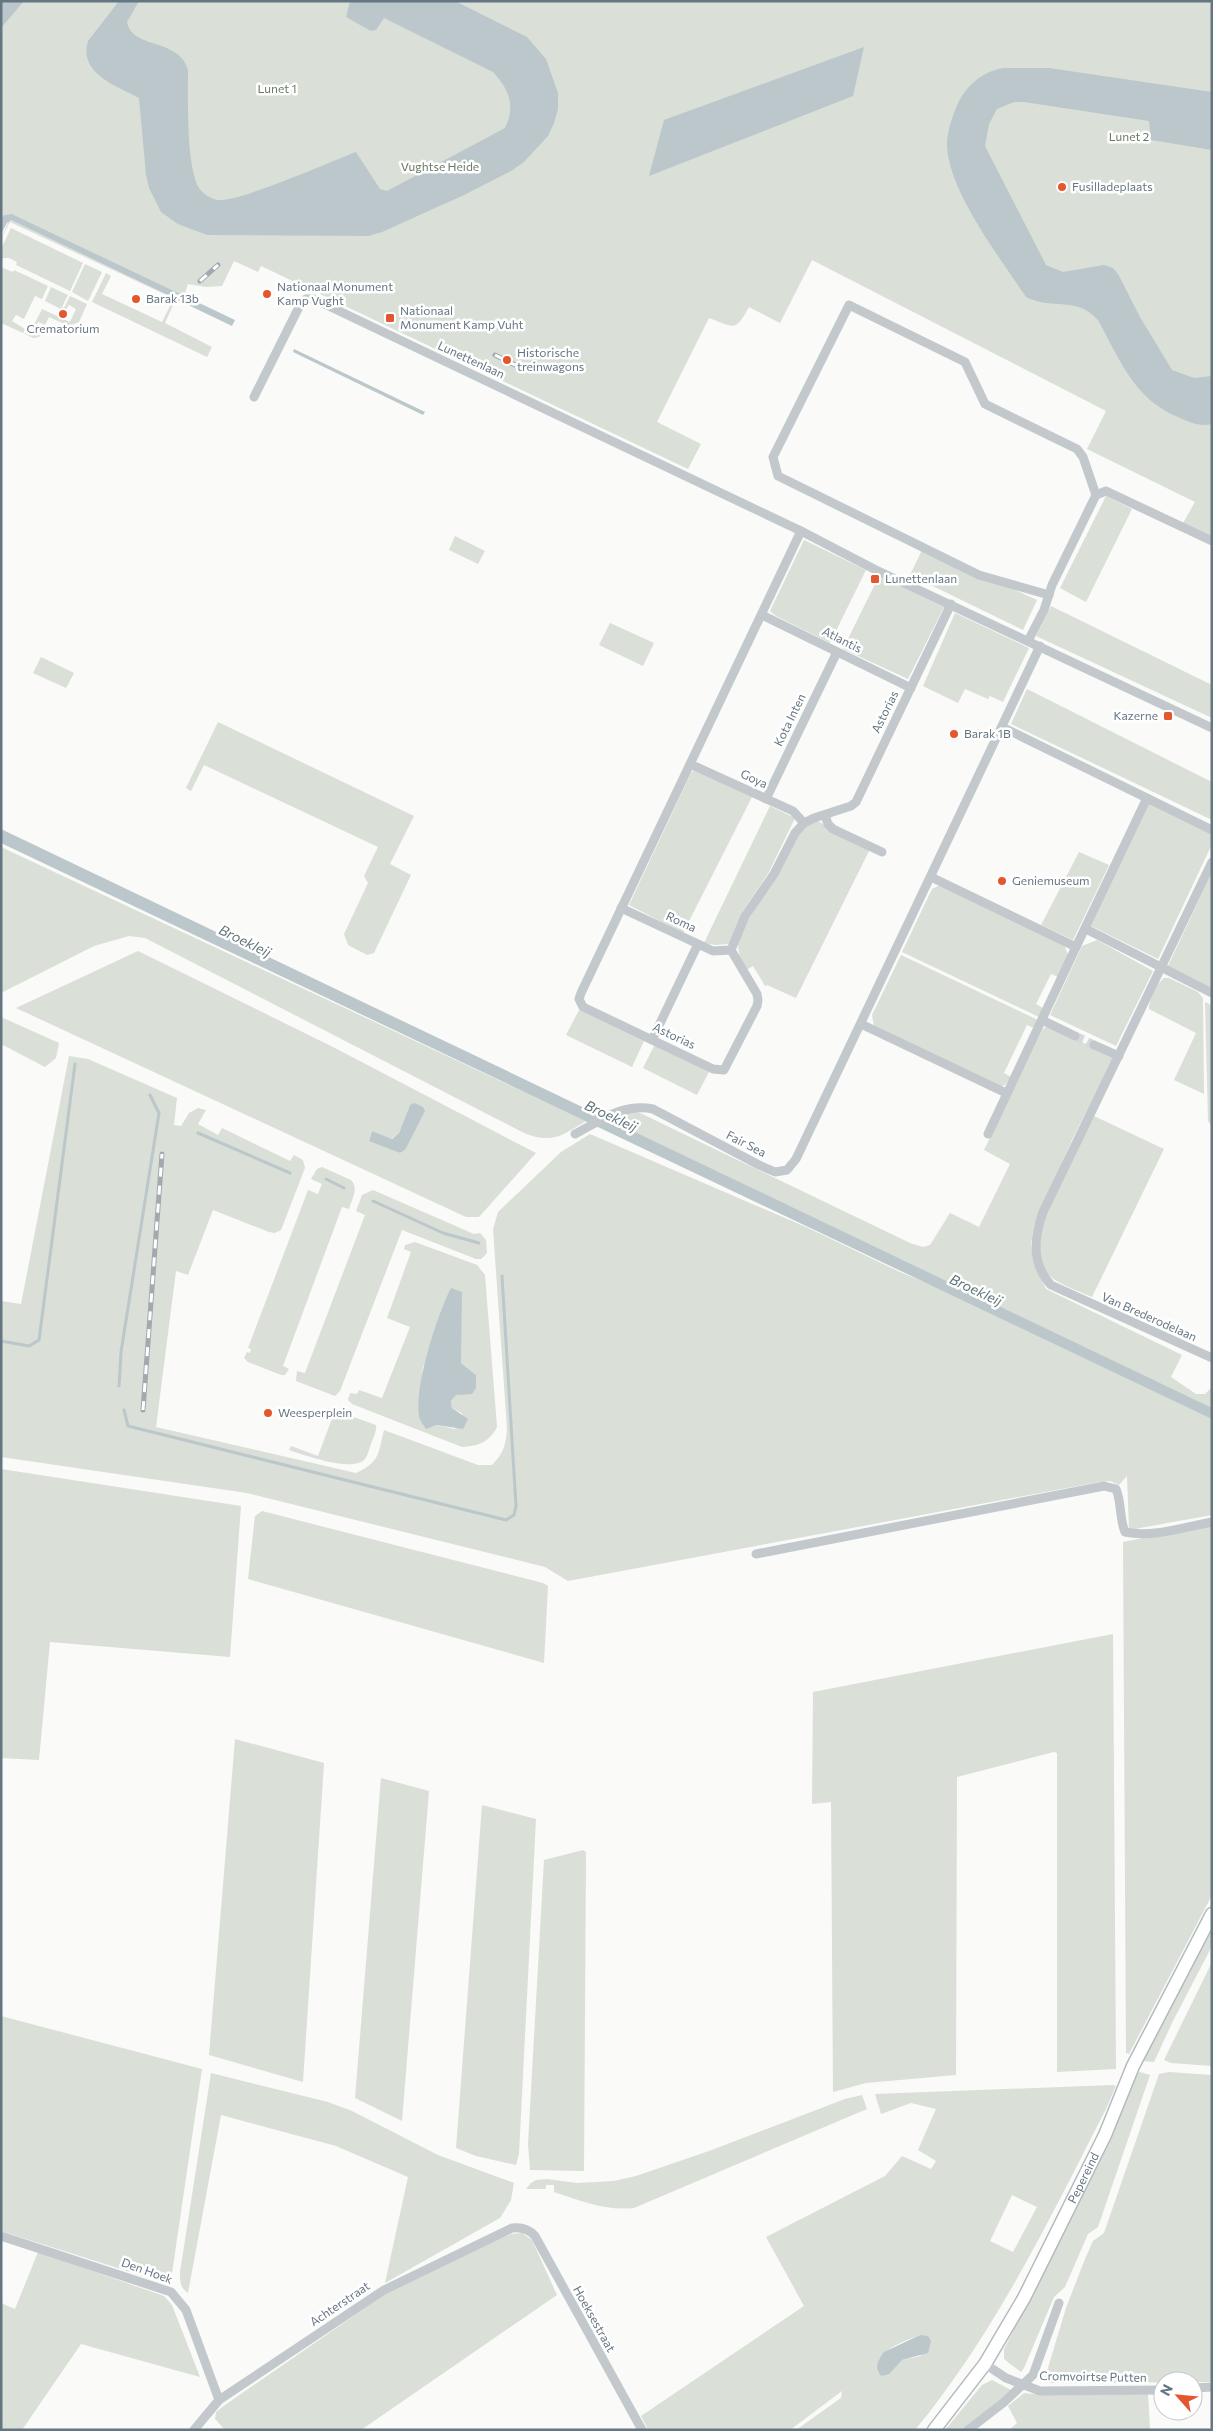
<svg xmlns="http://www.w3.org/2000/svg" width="1213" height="2431" font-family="Commissioner,sans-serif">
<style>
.green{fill:#dadfd7;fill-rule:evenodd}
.water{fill:#bbc7cb}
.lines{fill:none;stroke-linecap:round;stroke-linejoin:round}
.stream{stroke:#bbc7cb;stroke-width:3}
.street-tunnel{stroke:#d5d9db;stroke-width:9;stroke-dasharray:9 4.5;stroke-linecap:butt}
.secondary-casing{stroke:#b3babf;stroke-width:15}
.street{stroke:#c3c8cc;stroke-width:9}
.secondary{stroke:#fff;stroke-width:12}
.rail-casing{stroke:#a2aab0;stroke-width:5}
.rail{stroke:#fff;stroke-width:3;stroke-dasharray:9;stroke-linecap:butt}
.poi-dot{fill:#e4572e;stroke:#fff;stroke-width:2}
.labels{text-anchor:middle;stroke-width:5;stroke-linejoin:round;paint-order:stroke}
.park-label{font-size:12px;fill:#687a64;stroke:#fff}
.poi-label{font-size:12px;fill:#657683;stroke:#fff;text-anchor:start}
.street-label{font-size:12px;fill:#657683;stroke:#fff}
.water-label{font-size:14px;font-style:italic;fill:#60757c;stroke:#fff}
</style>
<rect width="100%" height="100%" fill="#fafaf8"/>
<g class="green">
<path d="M1,1H1212V537L1183,523L1195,502L1087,449L1106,411L812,260L780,323L749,307C735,333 734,327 709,318L657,422L701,444L688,469L261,266L258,272L234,261L222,286L206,287L188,284L184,296L12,214L4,215L1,218Z"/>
<path d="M9,220H11L181,302L10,222L1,239Z"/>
<path d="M11,228L83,263L70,291L16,265L17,262L9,258H3L1,263V249Z"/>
<path d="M1,264L3,268L13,272L14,270L48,286L42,299L35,296L24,319L16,315L12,321L25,329L23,333L1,323Z"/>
<path d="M85,264L102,272L88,301L72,292Z"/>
<path d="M106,273L111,276L102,294L162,322L171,304L173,305L165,323L212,347L207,357L92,302Z"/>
<path d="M51,287L68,295L61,309L45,301Z"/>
<path d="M70,296L87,304L79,322L69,326L49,317L45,325L38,322L36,326L42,330L39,337L33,338L25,334L27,330L31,331L42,309L70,322L76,309L69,305L65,311L63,310Z"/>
<path d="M1106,496L1132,509L1086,602L1060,588Z"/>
<path d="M455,536L485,551L478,564L449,550Z"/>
<path d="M804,540L866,570L830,643L776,616L770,611Z"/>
<path d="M923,548L1037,600L1023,630L910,575Z"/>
<path d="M879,576L944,607L908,679L843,649Z"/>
<path d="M1051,606L1212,685V718L1036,636Z"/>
<path d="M955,613L1029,648L1003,702L990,696L988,699L965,689L958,703L923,686Z"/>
<path d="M610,623L654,643L643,666L599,645Z"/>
<path d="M41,657L74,673L66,688L33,673Z"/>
<path d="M1027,689L1212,782V820L1011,724Z"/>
<path d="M218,722L414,816L390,864L411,875L374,953L367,955L348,945L344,934L368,883L364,876L378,847L204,765L191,791L186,788Z"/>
<path d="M694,770L752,797L683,933L629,905L691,773Z"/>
<path d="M1149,803L1212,834V844L1158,959L1091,926Z"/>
<path d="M770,806L795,818L769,872L742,912L729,944L716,945L704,943Z"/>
<path d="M816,820L870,849L796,998L767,985L765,986L753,966L746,970C739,957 736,949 740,934L795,839L807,825Z"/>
<path d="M1,847L586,1121C561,1136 553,1144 524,1133L145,938L129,936L94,946L1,993Z"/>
<path d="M1079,852L1109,865L1073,940L1041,925Z"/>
<path d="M1212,872V990L1167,968Z"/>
<path d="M940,885L1064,944L1068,955L1058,977L1051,974L1036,1004L1043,1008L1039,1017L902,952L932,889Z"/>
<path d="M1097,940L1153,971L1116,1046L1050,1015L1082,946Z"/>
<path d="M138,951L333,1047L536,1153L479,1217H466L16,1008ZM410,1105L405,1150L400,1153L369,1140L372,1131L391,1139L399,1133Z"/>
<path d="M901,955L1038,1020L1034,1028L1027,1025L1004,1073L1011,1077L1005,1085L1000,1087L874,1026L872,1015Z"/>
<path d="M1164,978H1169L1198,992L1203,998L1204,1094L1174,1080L1196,1033L1149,1009C1149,1000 1157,983 1164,978Z"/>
<path d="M1205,1002L1212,1005V1126L1208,1121Z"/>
<path d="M579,1010L644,1041L632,1067L566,1035Z"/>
<path d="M1,1017L59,1043L56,1058L45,1067L1,1044Z"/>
<path d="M1046,1027H1050L1114,1057L1072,1140L1034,1226L1031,1243L1033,1260L1046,1289L1182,1355L1171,1377L1196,1394H1205L1212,1387V1515L1129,1530L1127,1476L1119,1485L1110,1481L1099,1482L568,1581L545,1567L247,1493L1,1457V1301L21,1304L69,1056L88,1059L177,1098L174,1125L181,1126L189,1113L198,1108L206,1110L198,1124L218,1135L222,1128L290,1161L294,1155L303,1160L305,1168L281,1230L275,1233L269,1232L213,1210L188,1275L176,1271L156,1427L356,1473C380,1462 378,1454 384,1430L478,1465H492C504,1453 506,1444 507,1428L493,1229L498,1212L561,1152L590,1134L806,1227L900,1272L1021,1322L605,1122L629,1112L640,1113L910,1243L923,1247L930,1245L950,1213L979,1227L1010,1164L984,1150L1042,1030Z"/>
<path d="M655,1044L709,1072L697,1095L643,1068Z"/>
<path d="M1094,1116L1164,1149L1092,1297C1081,1292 1055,1283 1048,1274C1019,1240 1077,1150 1094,1116Z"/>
<path d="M322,1167L351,1180C359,1188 352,1199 349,1209L342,1207L283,1366L289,1369L285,1375H281L248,1362L244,1358L247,1352L250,1353L251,1349L248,1348L308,1190L318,1194L322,1184L311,1179L317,1169Z"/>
<path d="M373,1190L474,1234L480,1233L486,1240L487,1253L481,1259H476L402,1230L340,1391L335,1396L296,1381L297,1371L305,1373L365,1215L356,1211L362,1195Z"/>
<path d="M415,1242L477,1265L485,1275L497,1427C489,1442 479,1446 462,1447L352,1404L348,1400L350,1393L357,1394L359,1390L382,1398L410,1327L387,1318L411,1252L404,1249L405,1245ZM430,1351L461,1363L476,1375L464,1393L456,1395L451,1401L452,1408L463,1414L455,1429L436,1425L419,1405L423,1367Z"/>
<path d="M328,1408L376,1425C377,1431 373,1438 371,1444C369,1449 368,1455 365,1459C353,1473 304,1455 289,1450L291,1446L318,1456L333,1416L327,1412Z"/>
<path d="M1,1469L241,1506L230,1657L50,1642L39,1760L1,1758Z"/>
<path d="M262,1511L543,1583L548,1586L544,1663L248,1579L255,1516Z"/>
<path d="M1212,1524V1895L1129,2054L1126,2053L1123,1542Z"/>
<path d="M1113,1634L1116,2069L1057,2072V1753L1054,1752L957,1777L956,2075L866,2083L833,2092L831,1802L812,1804L813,1692Z"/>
<path d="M235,1739L324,1763L303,2082L209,2055Z"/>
<path d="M381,1778L429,1791L402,2121L355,2098Z"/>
<path d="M482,1805L536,1819L519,2154L516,2165L476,2156L456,2148Z"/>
<path d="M583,1850L586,1852L584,2171L530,2170L528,2144L544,1860Z"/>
<path d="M1212,1924V1946L1172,2023L1154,2062L1141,2061Z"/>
<path d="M1212,1962V2066L1171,2063L1164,2060Z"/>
<path d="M1,2016L202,2069L171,2280L168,2284L1,2231Z"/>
<path d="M1140,2072L1150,2075L1098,2227L1088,2234L1065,2287L1054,2297L1024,2368L1021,2372L1004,2359V2349C1052,2259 1093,2165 1137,2073Z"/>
<path d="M1169,2072L1212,2075V2382L1045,2383L1044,2381L1066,2308L1085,2259L1093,2241L1104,2233L1159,2074Z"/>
<path d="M211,2073L328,2102L352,2111L438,2155L514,2183L511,2200L500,2218L385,2283L408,2177L336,2146L221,2115L188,2293C180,2288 180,2281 180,2272Z"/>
<path d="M1113,2085L1116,2086L1106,2109C1049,2220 995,2333 915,2430H796L841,2398L842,2391L790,2430H648L641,2416L804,2306L766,2237L885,2176L902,2156L931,2169L936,2161L918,2150L936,2109L911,2103L881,2114L875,2094ZM1012,2195L1037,2207L1013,2252L990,2241ZM920,2335L921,2356L902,2360L878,2373C872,2351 905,2341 920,2335Z"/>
<path d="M862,2095L867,2109L634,2208C605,2211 582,2201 554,2192V2185H546V2189H526L531,2183L536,2180L547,2179L577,2183L614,2181L636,2176L709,2151L845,2099Z"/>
<path d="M522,2233L532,2240L557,2295L361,2430H225L215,2419L216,2412L225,2405L394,2288L479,2246L511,2234Z"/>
<path d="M38,2252L164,2296L172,2305L200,2377L81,2344L22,2430H1V2303L15,2309Z"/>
<path d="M992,2380L1011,2390L1004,2398L963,2430H945L982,2385Z"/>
<path d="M1148,2392L1150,2430H1009L1017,2423L1008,2406L1024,2393L1044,2395Z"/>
</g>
<g class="water">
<path d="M1,1H24L1,28Z"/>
<path d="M119,1H139L127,22C132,50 179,37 188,70C188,95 186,168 199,188C203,194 211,199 218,200C237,203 332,161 356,152L380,189L387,191L505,128C516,106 509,89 493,72L384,18L376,30L371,31L346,17L350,1H455L527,37L546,59L558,93V109L554,123L548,136L524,162L511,171L464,195L382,232L368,236L207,235L178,224L161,212L149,188L146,175L139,98C116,86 78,73 88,41Z"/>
<path d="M864,47L853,96L649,176L664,120Z"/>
<path d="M1003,68H1049L1212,92V150L1151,140L1149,121L1024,102H1014L997,109L989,124L985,146L1046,265L1063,272L1104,265L1113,268L1118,274L1140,317L1172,370L1194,378L1212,376V424C1200,427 1189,422 1178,417C1134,399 1120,360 1098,320C1075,295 1055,311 1026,297C1001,259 948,191 947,145C947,131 953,114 959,101C969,83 983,72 1003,68Z"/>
<path d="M12,214L235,320L232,326L11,220L7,223L1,234V218L4,215Z"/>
<path d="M294,349L425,412L423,415L293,352Z"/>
<path d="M1,829L1212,1408V1419L1,843Z"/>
<path d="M414,1103L423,1107L425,1111L405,1150L400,1153L369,1141L372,1131L392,1139L399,1133L410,1105Z"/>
<path d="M451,1288L462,1292L461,1363L476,1375V1388L472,1394L456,1395L451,1401L452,1408L468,1419L463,1429L436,1425L426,1429C424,1426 421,1422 420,1419C412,1391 438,1313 451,1288Z"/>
<path d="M920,2335L928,2336L931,2341L928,2353L902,2360L889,2374L882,2376C873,2369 878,2360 884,2352Z"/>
</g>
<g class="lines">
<g class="stream">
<path d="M198,1133L290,1173"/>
<path d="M326,1179L344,1188"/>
<path d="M373,1201L443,1233L479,1243"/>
<path d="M1,1341L29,1346L39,1340L75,1064"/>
<path d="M119,1386L121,1352L159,1113L150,1095"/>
<path d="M124,1410L128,1426L506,1520L514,1515L516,1506L502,1276"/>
</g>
<path class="street-tunnel" d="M1075,1036L1094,1045"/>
<defs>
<g id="secondary">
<path id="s1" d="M934,2430L985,2364L1024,2298L1105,2135L1133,2066L1212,1914"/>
</g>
</defs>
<use href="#secondary" class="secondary-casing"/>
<g class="street">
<path d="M254,397L300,305L306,299H314L801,531L874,569L1212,728"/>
<path d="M801,531L581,993L579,999L583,1007L713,1069L724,1070L757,1006L758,1000L757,994L731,950L745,916L774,874L795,833L804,823L814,818L851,806L856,802L951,604"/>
<path d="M1049,595L979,575L778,476L773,457L849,305L965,362L985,404L1077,449L1083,457L1096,495"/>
<path d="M762,615L911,688"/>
<path d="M1028,641L1044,610L1052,585L1096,495L1106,491L1212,541"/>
<path d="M1002,727L1212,830"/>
<path d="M690,764L793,811L804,823"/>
<path d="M766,799L837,652"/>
<path d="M825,815L828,824L833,829L882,852"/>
<path d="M1212,862L1043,1212C1034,1238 1031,1263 1051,1285L1212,1358"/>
<path d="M931,877L1076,947L1147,798"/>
<path d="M621,908L713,951L731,950"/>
<path d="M1086,929L1212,993"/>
<path d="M1042,1020L1075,1036"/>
<path d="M861,1024L1006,1093"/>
<path d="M652,1040L698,944"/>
<path d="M1094,1045L1119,1056"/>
<path d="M575,1134C600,1121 622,1103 653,1109L759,1165L775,1172L787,1170L796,1159L1040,646"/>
<path d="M988,1134L1076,947"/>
<path d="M756,1554L1104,1486L1116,1489C1122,1503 1119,1518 1125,1532C1152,1538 1184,1527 1212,1522"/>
<path d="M1,2236L171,2292L186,2310L219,2400"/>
<path d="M985,2364L1006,2378L1040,2391L1163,2390"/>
<path d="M1193,2388L1212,2387"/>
<path d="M194,2430L219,2400L384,2290L512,2228C521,2227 529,2229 535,2236L642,2430"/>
<path d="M968,2430L1003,2403L1033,2375L1059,2303"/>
</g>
<use href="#secondary" class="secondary"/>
<defs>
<g id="rail">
<path d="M200,281L218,265"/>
<path d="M495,355L515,365"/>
<path d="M143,1410L162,1154"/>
</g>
</defs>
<use href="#rail" class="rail-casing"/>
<use href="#rail" class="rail"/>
</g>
<g class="poi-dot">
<circle cx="1062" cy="187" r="5"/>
<circle cx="267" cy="294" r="5"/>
<circle cx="136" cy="299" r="5"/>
<circle cx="63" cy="314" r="5"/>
<rect x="385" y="313" width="10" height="10" rx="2.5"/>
<circle cx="507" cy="360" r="5"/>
<rect x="870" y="574" width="10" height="10" rx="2.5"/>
<rect x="1163" y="711" width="10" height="10" rx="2.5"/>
<circle cx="954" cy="734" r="5"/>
<circle cx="1002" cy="881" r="5"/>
<circle cx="268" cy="1413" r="5"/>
</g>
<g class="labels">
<g class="park-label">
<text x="277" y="93">Lunet 1</text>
<text x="1129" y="141">Lunet 2</text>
<text x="440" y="171">Vughtse Heide</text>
</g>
<g class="poi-label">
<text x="1072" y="191">Fusilladeplaats</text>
<text x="277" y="291">Nationaal Monument<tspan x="277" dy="14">Kamp Vught</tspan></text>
<text x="146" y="303">Barak 13b</text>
<text x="400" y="315">Nationaal<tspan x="400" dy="14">Monument Kamp Vuht</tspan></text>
<text x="63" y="333" text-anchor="middle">Crematorium</text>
<text x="517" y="357">Historische<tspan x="517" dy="14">treinwagons</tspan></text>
<text x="885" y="583">Lunettenlaan</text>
<text x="1158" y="720" text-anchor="end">Kazerne</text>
<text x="964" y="738">Barak 1B</text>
<text x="1012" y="885">Geniemuseum</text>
<text x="278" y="1417">Weesperplein</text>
</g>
<g class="street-label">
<text transform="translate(471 360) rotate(25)" y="4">Lunettenlaan</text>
<text transform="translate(842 640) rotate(27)" y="4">Atlantis</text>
<text transform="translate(885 712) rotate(-64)" y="4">Astorias</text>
<text transform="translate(790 720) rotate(-64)" y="4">Kota Inten</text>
<text transform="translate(754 779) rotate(25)" y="4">Goya</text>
<text transform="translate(681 922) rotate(25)" y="4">Roma</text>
<text transform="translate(674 1036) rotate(25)" y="4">Astorias</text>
<text transform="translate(746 1144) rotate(27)" y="4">Fair Sea</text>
<text transform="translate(1149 1317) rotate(24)" y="4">Van Brederodelaan</text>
<text dy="4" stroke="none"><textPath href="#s1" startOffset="294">Pepereind</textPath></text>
<text transform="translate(147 2271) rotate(20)" y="4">Den Hoek</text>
<text transform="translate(340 2304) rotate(-34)" y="4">Achterstraat</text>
<text transform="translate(594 2319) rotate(61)" y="4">Hoeksestraat</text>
<text transform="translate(1093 2377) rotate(1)" y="4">Cromvoirtse Putten</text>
</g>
<g class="water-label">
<text transform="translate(245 941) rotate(26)" y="5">Broekleij</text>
<text transform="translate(611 1116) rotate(25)" y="5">Broekleij</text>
<text transform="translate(976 1290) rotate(25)" y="5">Broekleij</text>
</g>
</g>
<rect width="1213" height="2431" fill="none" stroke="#657683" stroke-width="5"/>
<g transform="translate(1178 2396) rotate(297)"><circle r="24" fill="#ffffff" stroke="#c1c8cd"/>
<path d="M0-4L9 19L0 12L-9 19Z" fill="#e4572e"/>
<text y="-8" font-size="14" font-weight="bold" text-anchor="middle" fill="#657683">N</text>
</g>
</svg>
